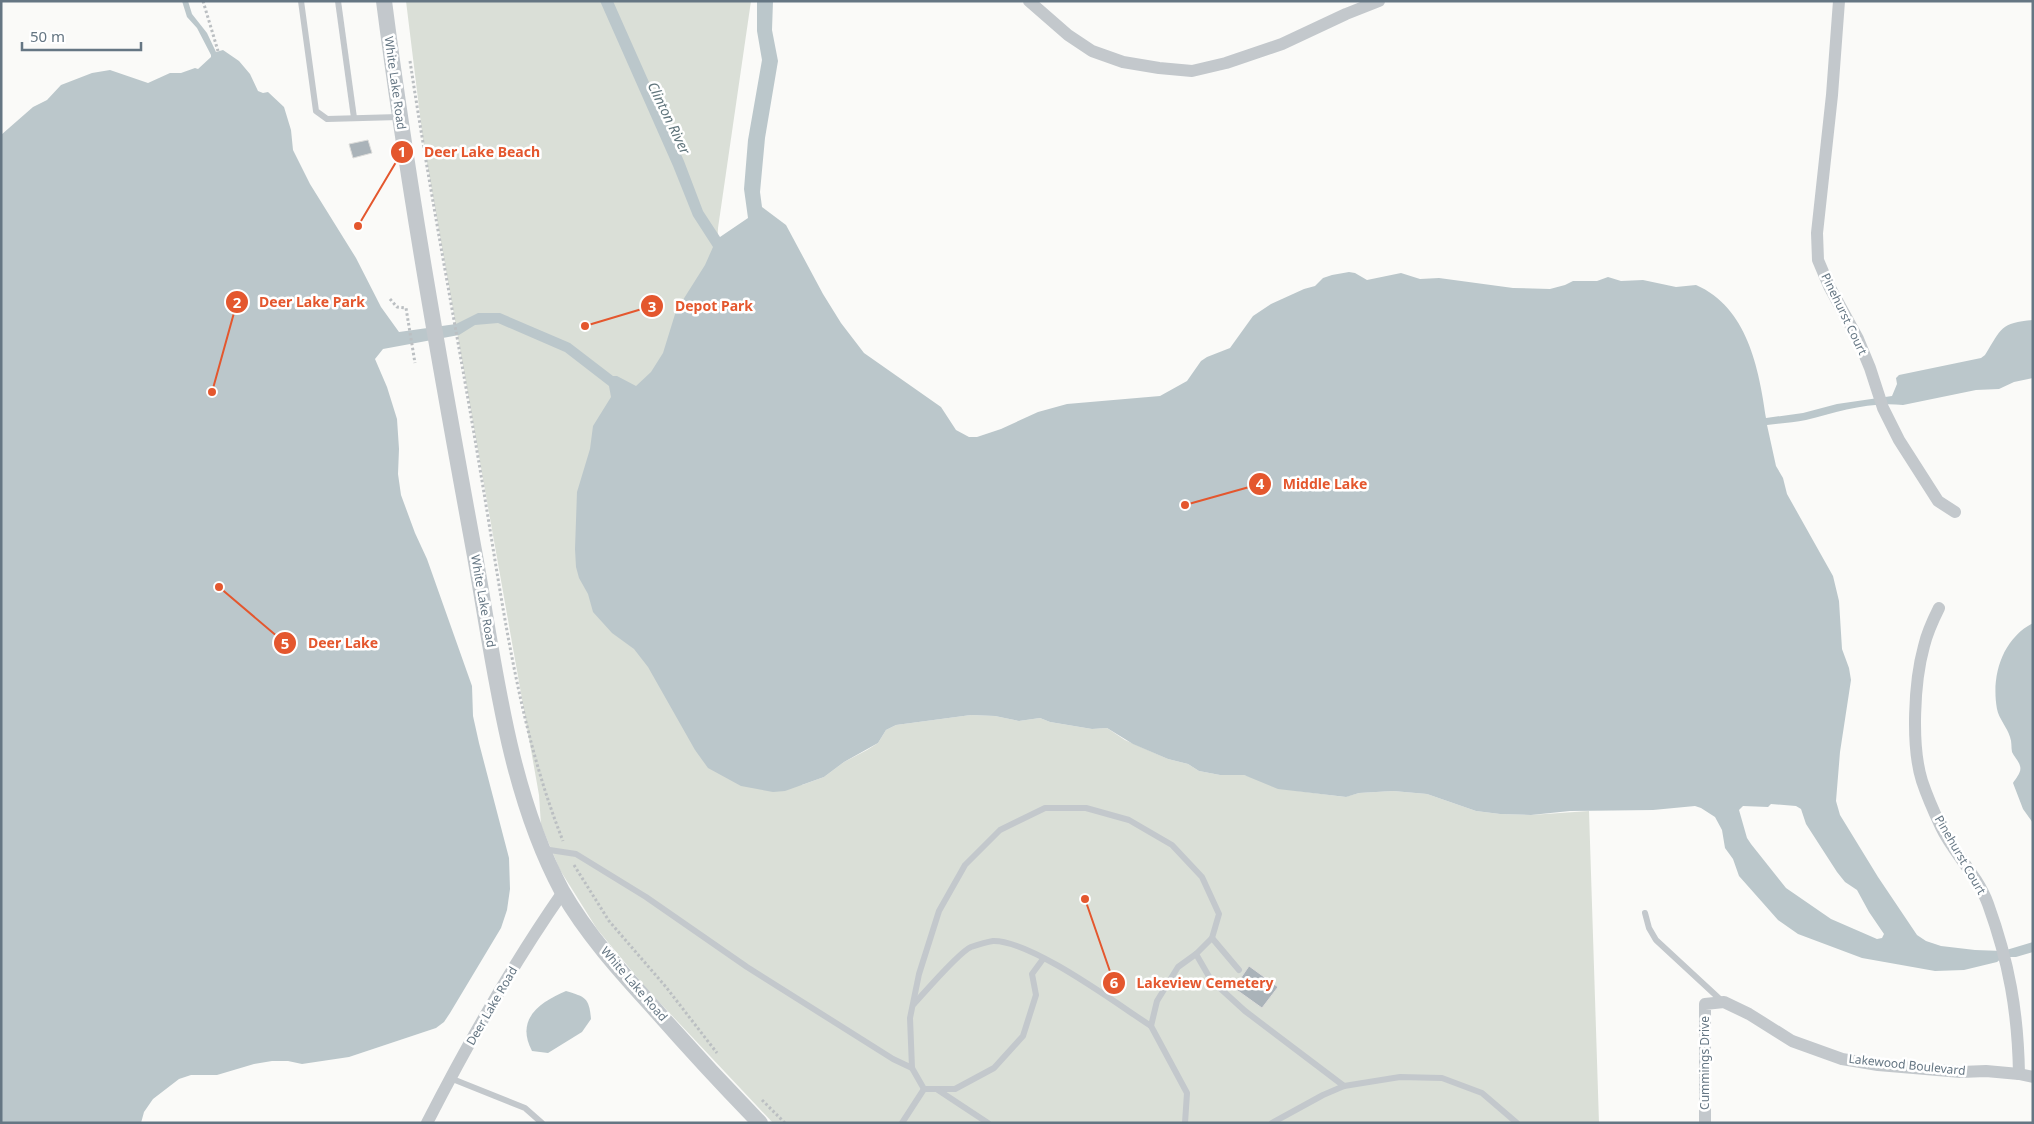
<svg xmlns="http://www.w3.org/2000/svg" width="2034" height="1124" font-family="'Noto Sans',sans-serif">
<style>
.green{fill:#dadfd7}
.water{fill:#bbc7cb;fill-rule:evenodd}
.building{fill:#aab3b9;stroke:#dcdcda}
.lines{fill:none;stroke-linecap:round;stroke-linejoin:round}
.path{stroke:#bbbfc2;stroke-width:3;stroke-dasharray:2.5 2.5;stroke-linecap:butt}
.service{stroke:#c3c8cc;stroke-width:6}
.minor{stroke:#c3c8cc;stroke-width:12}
.tertiary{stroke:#c3c8cc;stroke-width:16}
.labels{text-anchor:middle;stroke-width:5;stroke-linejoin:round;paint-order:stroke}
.street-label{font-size:12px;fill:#657683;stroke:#fff}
.water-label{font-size:14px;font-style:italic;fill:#60757c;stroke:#fff}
.leader{fill:none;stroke:#e4572e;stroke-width:2}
.callout-dot{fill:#e4572e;stroke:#fff;stroke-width:2}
.mark-label{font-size:15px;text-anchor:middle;font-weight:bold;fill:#fff}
.callout-label{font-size:14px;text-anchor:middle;font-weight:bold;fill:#e4572e;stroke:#fff;stroke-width:5;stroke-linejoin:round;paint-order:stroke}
</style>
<rect width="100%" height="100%" fill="#fafaf8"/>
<path class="green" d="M406,1H751L718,228L695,750L802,785L824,777L844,762L867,750L878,743L886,730L896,725L971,715L995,716L1019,721L1040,718L1050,722L1092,729L1107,728L1125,740L1168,759L1188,764L1199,771L1220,775H1244L1298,791L1345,797L1359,793L1393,791L1427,794L1476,811L1500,814L1531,815L1589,811L1599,1123H773L646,988L597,929L560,870L541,825L539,795L423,140Z"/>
<g class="water">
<path d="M182,1H188L192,14L207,33L216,52L223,50L239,61L250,74L258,91L263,93L268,92L284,107L291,130L293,150L310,184L356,258L381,307L399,332L456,324L478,313H500L570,343L613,376H617L636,386L651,372L663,353L676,311L705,265L713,247L693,216L673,166L600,1H613L684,161L703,211L720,237L748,218L744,189L748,140L762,60L757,31V1H773L772,30L778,61L765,138L760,192L762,207L786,225L823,294L841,323L864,353L941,407L956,430L969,437H977L1001,429L1038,412L1067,404L1160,396L1187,381L1201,361L1207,357L1230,348L1253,316L1271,304L1304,289L1315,286L1323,278L1332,275L1349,272L1355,273L1367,280L1401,273L1420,279L1439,278L1513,288L1550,289L1565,285L1573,281H1597L1608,277L1621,281L1643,280L1676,287L1696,285C1747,307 1759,368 1766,418L1803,413L1837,404L1892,396L1897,384L1896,378L1899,375L1981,358L1985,355C2002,328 2000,323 2033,320V378L2014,382L1999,389L1976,390L1903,405C1870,401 1837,412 1806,420C1793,423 1779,423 1767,425L1776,466L1783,478L1787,494L1833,576L1839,601L1842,649L1849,668L1851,680L1840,752L1836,801L1840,815L1878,877L1917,935L1926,941L1941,946L1975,950L2003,951L2033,942V952L2016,957H2003L1997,962L1964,970L1935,971L1862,958L1798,934L1778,920L1739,876L1733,859L1725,848L1722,830L1715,817L1701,808L1695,806L1653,810L1570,811L1531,815L1500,814L1476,811L1427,794L1393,791L1359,793L1346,797L1278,789L1244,775H1220L1199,771L1188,764L1168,759L1133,744L1107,728L1092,729L1050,722L1040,718L1019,721L995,716L971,715L896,725L886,730L878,743L844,762L824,777L785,791L773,792L741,786L708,768L695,750L648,667L634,649L612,633L593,612L588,594L579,578L576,567L575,549L577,492L590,449L593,426L611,397L609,386L565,352L498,323L475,325L459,335L383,349L375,359L387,387L397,419L399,449L398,474L401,495L415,533L427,559L472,686L473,716L479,743L509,858L510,889L507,910L501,928L450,1013L444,1022L436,1028L349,1057L302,1064L288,1061H272L254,1064L217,1075H191L179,1079L153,1099L144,1112L141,1123H1V135L33,107L47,100L61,85L92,73L110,70L148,83L170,73H181L195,68L198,69L211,57V55L197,28L187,17ZM1771,804L1796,806L1801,809L1806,824L1837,872L1845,882L1857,890L1869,912L1884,934L1882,938L1877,939L1831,919L1786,888L1751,844L1747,838L1739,810L1743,806L1768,807Z"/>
<path d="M2033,623V823L2023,809L2013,783C2016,778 2022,772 2020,766C2019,761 2014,757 2012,752C2011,747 2012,742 2010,737C2007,727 1999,719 1997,709C1991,676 2002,639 2033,623Z"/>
<path d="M566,991C586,997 589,998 591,1019L582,1032L548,1053L532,1051C515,1019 540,1002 566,991Z"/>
</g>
<g class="building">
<path d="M368,140L372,153L353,158L349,144Z"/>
<path d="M1249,966L1278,987L1262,1008L1234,988Z"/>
</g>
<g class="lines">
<g class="path">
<path d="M203,1L218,51"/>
<path d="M410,61C431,200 458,337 481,475C502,598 517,725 563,841"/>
<path d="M390,299L397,307L406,308L415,363"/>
<path d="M574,865L609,921L666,987L717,1053"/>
<path d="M762,1100L785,1123"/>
</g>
<g class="service">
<path d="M301,1L316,111L327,119L399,117"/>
<path d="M338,1L354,118"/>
<path d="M543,849L576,854L646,897L747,967L893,1059L912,1068"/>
<path d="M1645,913L1649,928L1656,940L1723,1002"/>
<path d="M1212,938L1239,970"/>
<path d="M1196,954L1211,980L1245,1011L1344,1086"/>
<path d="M914,1004C925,992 959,952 971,947C977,945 987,942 993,941C1031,940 1117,1004 1151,1026"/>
<path d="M450,1078L525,1108L542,1123"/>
<path d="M924,1089L912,1068L910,1018L919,974L939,911L965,865L1000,830L1045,808H1086L1129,820L1172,845L1202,877L1219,914L1212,938L1196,954L1178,967L1157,1001L1151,1026L1187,1093L1185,1123"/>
<path d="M924,1089H955L994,1068L1023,1036L1036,995L1032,974L1043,959"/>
<path d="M938,1090L988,1123"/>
<path d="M902,1123L924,1089"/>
<path d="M1272,1123L1323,1095L1344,1086L1400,1077L1442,1078L1482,1093L1517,1123"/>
</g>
<g class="minor">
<path d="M1029,1L1068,35L1092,51L1123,62L1159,68L1192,71L1226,63L1282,44L1346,14L1379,1"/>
<path d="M1839,1L1832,95L1817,233L1818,260L1829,286L1858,339L1870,368L1883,408L1899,440L1938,501L1955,512"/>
<path d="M1939,608C1933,620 1927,633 1924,646C1914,682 1911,746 1922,781C1927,796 1934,812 1941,827C1953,853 1977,874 1988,904C2009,962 2018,1012 2019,1074"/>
<path d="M427,1123C468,1043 512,965 563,892"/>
<path d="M1705,1123V1004L1724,1002L1749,1014L1792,1041L1842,1059L1878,1065L1961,1072L1986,1071L2019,1074L2033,1077"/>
</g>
<path class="tertiary" d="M384,1C408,187 441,371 475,556C495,667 508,790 562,891C586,933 620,971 652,1006C687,1046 723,1085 760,1123"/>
</g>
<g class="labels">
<g class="street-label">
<text transform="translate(395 83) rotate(82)" y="4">White Lake Road</text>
<text transform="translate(1844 314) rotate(64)" y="4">Pinehurst Court</text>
<text transform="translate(483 601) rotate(80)" y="4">White Lake Road</text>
<text transform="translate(1960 855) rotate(60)" y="4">Pinehurst Court</text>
<text transform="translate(634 984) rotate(49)" y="4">White Lake Road</text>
<text transform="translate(492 1006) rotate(-60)" y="4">Deer Lake Road</text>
<text transform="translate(1705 1063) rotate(-90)" y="4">Cummings Drive</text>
<text transform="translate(1907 1065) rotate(6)" y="4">Lakewood Boulevard</text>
</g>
<g class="water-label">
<text transform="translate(669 118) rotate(64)" y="5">Clinton River</text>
</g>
</g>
<path class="leader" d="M358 226L402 152M212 392L237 302M585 326L652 306M1185 505L1260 484M219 587L285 643M1085 899L1114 983"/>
<g class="callout-dot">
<circle cx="358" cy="226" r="5"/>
<circle cx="212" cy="392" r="5"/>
<circle cx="585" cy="326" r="5"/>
<circle cx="1185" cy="505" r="5"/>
<circle cx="219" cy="587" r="5"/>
<circle cx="1085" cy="899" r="5"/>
<circle cx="402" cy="152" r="12"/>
<circle cx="237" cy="302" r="12"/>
<circle cx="652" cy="306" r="12"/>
<circle cx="1260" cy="484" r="12"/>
<circle cx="285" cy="643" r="12"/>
<circle cx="1114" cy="983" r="12"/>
</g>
<g class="mark-label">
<text x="402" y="157">1</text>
<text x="237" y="308">2</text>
<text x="652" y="312">3</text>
<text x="1260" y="489">4</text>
<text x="285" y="649">5</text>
<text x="1114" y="988">6</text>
</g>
<g class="callout-label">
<text x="482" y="157">Deer Lake Beach</text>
<text x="312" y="307">Deer Lake Park</text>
<text x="714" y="311">Depot Park</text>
<text x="1325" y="489">Middle Lake</text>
<text x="343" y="648">Deer Lake</text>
<text x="1205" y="988">Lakeview Cemetery</text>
</g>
<rect width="2034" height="1124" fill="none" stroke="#657683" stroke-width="5"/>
<path d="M22 42v8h119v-8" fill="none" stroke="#657683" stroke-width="2.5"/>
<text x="30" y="42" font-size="15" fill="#657683" stroke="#ffffff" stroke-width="4" paint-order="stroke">50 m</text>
</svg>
